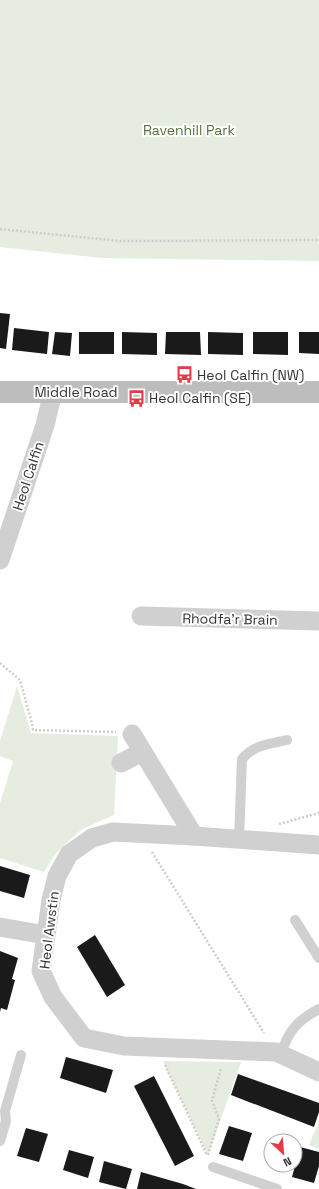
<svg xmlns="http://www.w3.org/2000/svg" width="319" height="1189" font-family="'Space Grotesk',sans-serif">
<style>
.green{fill:#e6ecdf}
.building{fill:#1a1a1a}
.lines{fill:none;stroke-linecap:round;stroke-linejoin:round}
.path{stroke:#cdcdcd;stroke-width:2.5;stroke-dasharray:2 2;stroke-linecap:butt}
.lane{stroke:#d0d0d0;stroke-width:10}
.street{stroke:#d0d0d0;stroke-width:19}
.secondary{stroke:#bdbdbd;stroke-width:22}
.labels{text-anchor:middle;stroke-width:4;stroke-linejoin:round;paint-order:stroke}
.park-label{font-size:14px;fill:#56703f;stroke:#fff}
.poi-label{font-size:14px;fill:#333;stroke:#fff;text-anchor:start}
.street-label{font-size:14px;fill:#333;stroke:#fff}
</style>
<rect width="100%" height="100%" fill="#fff"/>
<g class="green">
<path d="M0,0H319V261L102,258L0,247Z"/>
<path d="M17,686L31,733L118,736L114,815L82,829L56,853L44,872L0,858V803L13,761L0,756V741Z"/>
<path d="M163,1061L241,1062L208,1155Z"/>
<path d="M319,1121V1149L309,1145Z"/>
</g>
<g class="building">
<path d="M0,313L10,314L6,349L0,348Z"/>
<path d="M14,328L49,332L47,354L12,350Z"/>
<path d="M55,332L72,333L70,356L52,354Z"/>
<rect x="79" y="332" width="35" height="22"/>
<path d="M122,332L157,333V355L122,354Z"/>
<path d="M166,332H200L201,355L165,354Z"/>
<path d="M208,332L243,333V355L208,354Z"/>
<path d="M253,332H288V355L253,354Z"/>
<path d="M299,332H319V354L299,353Z"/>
<path d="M0,866L30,875L24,898L0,891Z"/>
<path d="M95,935L125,985L107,997L77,947Z"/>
<path d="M0,951L18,958L12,979L15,980L7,1010L1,1008L0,1012Z"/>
<path d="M66,1057L113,1070L106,1093L60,1078Z"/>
<path d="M238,1074L319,1103V1112L314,1127L231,1095Z"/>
<path d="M154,1076L194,1156L175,1166L134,1086Z"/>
<path d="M229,1126L252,1133L243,1161L219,1154Z"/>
<path d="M26,1128L48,1134L39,1162L17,1156Z"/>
<path d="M300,1147L319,1152V1166L314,1183L292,1177Z"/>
<path d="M69,1150L94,1157L88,1178L63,1170Z"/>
<path d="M104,1161L132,1169L126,1189L99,1182Z"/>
<path d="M141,1172L183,1184L196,1189H137Z"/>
</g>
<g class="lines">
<g class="path">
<path d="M0,229L120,241L319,240"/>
<path d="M0,663L20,680L32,723L33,730L116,732"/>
<path d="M279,824L319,813"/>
<path d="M152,852L264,1033"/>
<path d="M165,1065L207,1155"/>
<path d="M208,1155L219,1119L212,1101L221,1068"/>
</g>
<g class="lane">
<path d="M239,840L242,759C253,745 270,744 287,740"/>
<path d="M295,920L319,958"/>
<path d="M281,1054C288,1031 298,1020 319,1009"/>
<path d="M0,1141L6,1121L5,1111L21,1055"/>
<path d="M213,1167L277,1189"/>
</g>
<g class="street">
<path d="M0,560L45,425L53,392"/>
<path d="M141,616L319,621"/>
<path d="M132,734L194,836"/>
<path d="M121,763L142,752"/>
<path d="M319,845L194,836L113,832L92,838L69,854L57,876L51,900L41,971L53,997L84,1038L124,1046L276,1052L319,1072"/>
<path d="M0,927L46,935"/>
</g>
<path class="secondary" d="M0,392H319"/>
</g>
<defs>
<symbol id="bus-bare" viewBox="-9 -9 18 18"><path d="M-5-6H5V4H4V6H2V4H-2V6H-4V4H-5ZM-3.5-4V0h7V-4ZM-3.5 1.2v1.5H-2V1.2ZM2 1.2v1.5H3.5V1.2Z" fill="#e63946" stroke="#fff" stroke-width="2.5" paint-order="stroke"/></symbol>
</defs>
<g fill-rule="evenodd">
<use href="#bus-bare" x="172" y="362" width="25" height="25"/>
<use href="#bus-bare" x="124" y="386" width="25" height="25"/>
</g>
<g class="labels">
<g class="park-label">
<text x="189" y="135">Ravenhill Park</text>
</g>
<g class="poi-label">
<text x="197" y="380">Heol Calfin (NW)</text>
<text x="149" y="403">Heol Calfin (SE)</text>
</g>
<g class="street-label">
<text x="76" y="397">Middle Road</text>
<text transform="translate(28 476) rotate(-72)" y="5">Heol Calfin</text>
<text transform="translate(230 619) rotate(1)" y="5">Rhodfa'r Brain</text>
<text transform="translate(49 930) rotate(-83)" y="5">Heol Awstin</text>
</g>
</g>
<g transform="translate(283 1153) rotate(154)"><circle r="19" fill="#ffffff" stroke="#adadad"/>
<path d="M0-3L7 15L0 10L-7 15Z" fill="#e63946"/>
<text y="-6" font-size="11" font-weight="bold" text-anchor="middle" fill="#333333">N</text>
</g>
</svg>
